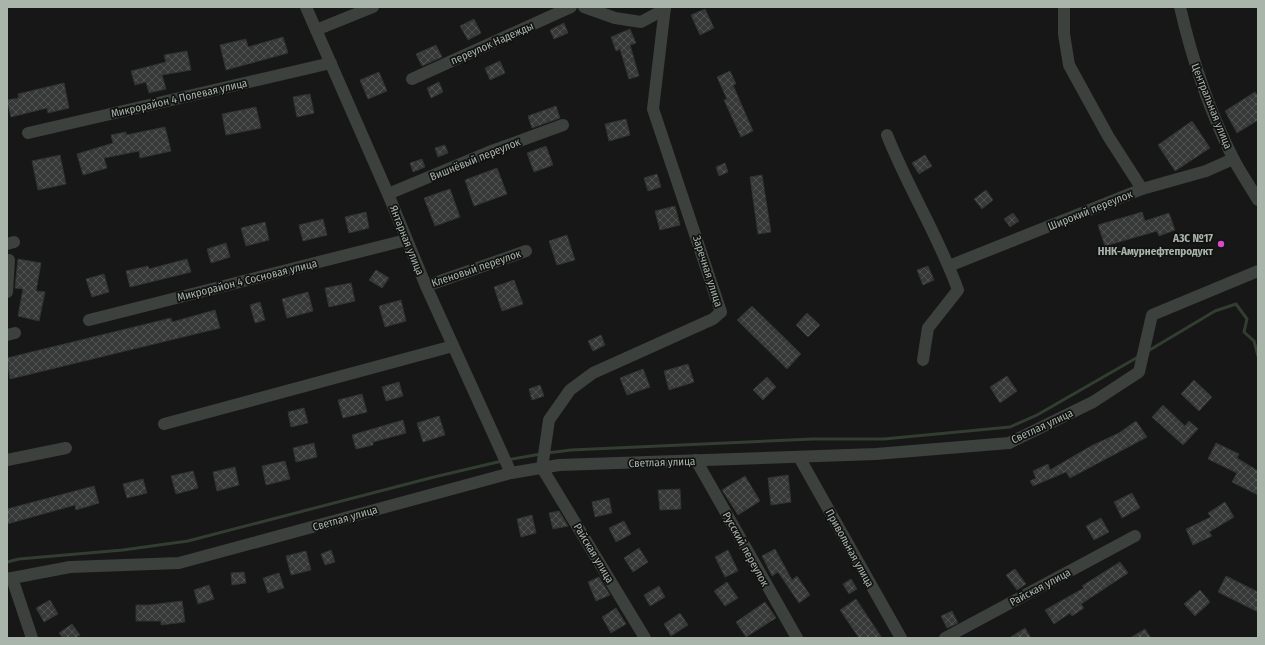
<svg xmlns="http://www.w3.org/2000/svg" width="1265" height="645" font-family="'Fira Sans Condensed',sans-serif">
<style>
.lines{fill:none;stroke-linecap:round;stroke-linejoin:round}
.stream{stroke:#323e30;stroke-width:3}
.building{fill:url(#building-cross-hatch);stroke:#303331}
.minor{stroke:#3c413d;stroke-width:12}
.poi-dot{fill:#db49c6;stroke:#111211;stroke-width:1.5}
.labels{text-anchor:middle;stroke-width:3.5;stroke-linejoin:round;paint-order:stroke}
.street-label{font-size:11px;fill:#a9b5ab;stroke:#111211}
.poi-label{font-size:11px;font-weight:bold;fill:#a9b5ab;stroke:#111211;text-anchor:end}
</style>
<defs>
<pattern id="building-cross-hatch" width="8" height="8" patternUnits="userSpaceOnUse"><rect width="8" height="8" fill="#363937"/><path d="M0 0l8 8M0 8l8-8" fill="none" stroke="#505351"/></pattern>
</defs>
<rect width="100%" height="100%" fill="#161716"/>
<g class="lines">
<g class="stream">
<path d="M1148,351L1215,311L1236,304L1247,319L1244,332L1254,341L1258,356"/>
<path d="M547,453L571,450L813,439H884L1010,427L1037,415L1138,357"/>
<path d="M507,460L541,454"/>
<path d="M7,562L19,559L123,550L188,541L434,477L502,461"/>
</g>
</g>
<g class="building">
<path d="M705,9L714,28L700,35L691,15Z"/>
<path d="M474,19L481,33L468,40L460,26Z"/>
<path d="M564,23L568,33L554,39L550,30Z"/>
<path d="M630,29L636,43L630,45L639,76L629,79L620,49L616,51L611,37Z"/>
<path d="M283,37L288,53L226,70L220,45L246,39L248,47Z"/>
<path d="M436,45L442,57L422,66L416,54Z"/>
<path d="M187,51L191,70L162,75L166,89L149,93L146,82L135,85L131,71L166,62L164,55Z"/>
<path d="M500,61L505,73L490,80L485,68Z"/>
<path d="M730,71L736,84L733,85L753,131L741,137L724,100L727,99L717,77Z"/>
<path d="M379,72L387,91L368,99L360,80Z"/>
<path d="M439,82L443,92L431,98L427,88Z"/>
<path d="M64,83L69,108L48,113L47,108L11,117L7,100L19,98L18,94Z"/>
<path d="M1255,92L1258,96V120L1237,133L1225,111Z"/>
<path d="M310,94L314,113L297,117L293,97Z"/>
<path d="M556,106L560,118L532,128L528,116Z"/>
<path d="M256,107L261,128L226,135L222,114Z"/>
<path d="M626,119L630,135L609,141L605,124Z"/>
<path d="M1192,121L1210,148L1175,171L1158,145Z"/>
<path d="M165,127L171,151L140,158L139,151L104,158L107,168L83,175L77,154L113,143L111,135L126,132V135Z"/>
<path d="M445,145L448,153L438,157L435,148Z"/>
<path d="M546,146L553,165L534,172L527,153Z"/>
<path d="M60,155L66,184L38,190L32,161Z"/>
<path d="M925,155L932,166L919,174L912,163Z"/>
<path d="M422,159L425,167L413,172L410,163Z"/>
<path d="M725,163L728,172L719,176L716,167Z"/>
<path d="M497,168L507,194L474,206L465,180Z"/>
<path d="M657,174L661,187L648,191L644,178Z"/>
<path d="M762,175L771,232L758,234L750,177Z"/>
<path d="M450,189L460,217L435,226L424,198Z"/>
<path d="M986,190L993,200L982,209L974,199Z"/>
<path d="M675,206L680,225L660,230L655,211Z"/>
<path d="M366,212L369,228L349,233L345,217Z"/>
<path d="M1142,212L1145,221L1169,213L1175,230L1159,236L1157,231L1105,246L1098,225Z"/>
<path d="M1013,213L1019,221L1010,227L1004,219Z"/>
<path d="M323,219L327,235L303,241L299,225Z"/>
<path d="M265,222L269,240L246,246L241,228Z"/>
<path d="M567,235L575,260L557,265L549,241Z"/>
<path d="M226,243L230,257L211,263L207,249Z"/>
<path d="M18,259L41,263L36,291L45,292L39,321L18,316L23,289L15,288Z"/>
<path d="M187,259L191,272L130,287L126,271L148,266L149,269Z"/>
<path d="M928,266L934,280L923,285L917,270Z"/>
<path d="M376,270L389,278L382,288L369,280Z"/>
<path d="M104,274L109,292L92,297L86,279Z"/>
<path d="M514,280L523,304L502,311L494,287Z"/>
<path d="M351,283L355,301L329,307L325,288Z"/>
<path d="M308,292L313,311L287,318L282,299Z"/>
<path d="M401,300L406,321L385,327L379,306Z"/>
<path d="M260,302L265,320L255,323L250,305Z"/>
<path d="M752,306L801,354L787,369L737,320Z"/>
<path d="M215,310L220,328L10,379L7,358L171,318L172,322Z"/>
<path d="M807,313L820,325L808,337L796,325Z"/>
<path d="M601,335L605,345L593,351L588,341Z"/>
<path d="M688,364L694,382L669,390L664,371Z"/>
<path d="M643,369L650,387L627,395L620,378Z"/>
<path d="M1007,376L1017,391L1000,403L990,387Z"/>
<path d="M767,377L776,387L763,400L753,390Z"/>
<path d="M1194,380L1212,397L1199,411L1181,394Z"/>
<path d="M399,382L403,396L386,401L382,387Z"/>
<path d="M540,385L544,396L532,400L529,389Z"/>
<path d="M362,394L367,412L343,418L338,400Z"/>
<path d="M1163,405L1185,426L1189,421L1198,429L1183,445L1152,417Z"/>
<path d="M304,408L308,423L291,427L288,412Z"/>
<path d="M439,416L445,435L423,442L417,423Z"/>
<path d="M403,420L406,433L373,442V445L356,449L352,435Z"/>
<path d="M1136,421L1147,437L1070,478L1066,472L1033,486L1030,481L1036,478L1033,471L1048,464L1050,470L1091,446L1119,433Z"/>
<path d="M314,443L317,457L296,462L293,448Z"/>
<path d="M1216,443L1239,454L1237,458L1258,471V495L1232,482L1237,473L1208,459Z"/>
<path d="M285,461L290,479L266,485L262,466Z"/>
<path d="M235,467L239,485L217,491L213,472Z"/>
<path d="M193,471L198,488L176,494L171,476Z"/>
<path d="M788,475L791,502L771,505L768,478Z"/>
<path d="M745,476L760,501L738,515L722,490Z"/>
<path d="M143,479L147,493L127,498L123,484Z"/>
<path d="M94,486L99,503L76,510L75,505L7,524V509Z"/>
<path d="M680,489L681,509L660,510L658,490Z"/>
<path d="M1132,493L1140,508L1122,518L1114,502Z"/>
<path d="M609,498L612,513L595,517L592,502Z"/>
<path d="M1225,502L1234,517L1209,532L1212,536L1193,545L1186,529L1211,517L1208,513Z"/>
<path d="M559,511L568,526L553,529L549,513Z"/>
<path d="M532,515L536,533L521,537L517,519Z"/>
<path d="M1101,518L1109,532L1094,540L1086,526Z"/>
<path d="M624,521L631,534L616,542L609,528Z"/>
<path d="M639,548L648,562L633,572L624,558Z"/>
<path d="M775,549L792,580L797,576L810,595L799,603L778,572L772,576L762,556Z"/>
<path d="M331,550L335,562L325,565L321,554Z"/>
<path d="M728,550L738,571L725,577L715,557Z"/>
<path d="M306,551L311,570L291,575L286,556Z"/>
<path d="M1120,562L1128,573L1081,604L1084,608L1072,616L1070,613L1054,624L1045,610L1084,588L1082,586Z"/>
<path d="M1015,569L1026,584L1017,590L1006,575Z"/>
<path d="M244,572L246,583L232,585L231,573Z"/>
<path d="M279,573L284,588L268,593L263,578Z"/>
<path d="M1226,576L1258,592V612L1218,592Z"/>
<path d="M599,577L610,595L596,601L588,582Z"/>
<path d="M851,579L857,589L849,594L843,584Z"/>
<path d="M727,582L738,598L725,606L714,591Z"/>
<path d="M209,585L214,599L198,604L194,590Z"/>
<path d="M659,586L665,597L650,606L644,595Z"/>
<path d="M1200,590L1210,602L1195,616L1184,604Z"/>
<path d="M856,599L882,638H859L840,610Z"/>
<path d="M50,600L58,614L44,622L36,608Z"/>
<path d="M182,601L185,622L161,625V621H136V605H149Z"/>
<path d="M765,602L776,618L746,637L736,622Z"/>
<path d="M616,608L626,624L611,633L602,617Z"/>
<path d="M952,611L958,623L947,628L941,616Z"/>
<path d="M680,613L688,625L671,636L664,624Z"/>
<path d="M72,624L80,635L75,638H63L59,633Z"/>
<path d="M1025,628L1031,638H1009Z"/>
<path d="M1145,629L1151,638H1130Z"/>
</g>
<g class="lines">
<g class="minor">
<path d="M306,7L388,194L426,286L511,473"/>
<path d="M584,7L615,18L641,22L665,9"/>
<path d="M1064,7V34L1069,65L1108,136L1142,189"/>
<path d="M1180,7C1192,59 1209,110 1233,158C1240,172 1250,186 1258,200"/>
<path d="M316,30L373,7"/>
<path d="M412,79L571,7"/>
<path d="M28,133L331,63"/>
<path d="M887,135C908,188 939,237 958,290L928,328L923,360"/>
<path d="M388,194L489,152L563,125"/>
<path d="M7,244L14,242"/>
<path d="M949,266L1142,189L1206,171L1233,159"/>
<path d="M426,286L526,251"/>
<path d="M7,292L9,260"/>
<path d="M89,320L406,240"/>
<path d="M7,335L15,333"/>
<path d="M164,424L453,346"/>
<path d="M799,457L901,638"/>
<path d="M7,460L66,448"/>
<path d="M696,460L797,638"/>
<path d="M12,578L32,638"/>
<path d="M7,579L70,567L179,563L511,473L559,465L876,454L1009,443L1093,402L1139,372L1152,315L1258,271"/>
<path d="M645,638L542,468L549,420L570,390L593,373L713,319L721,312L653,109L665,7"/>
<path d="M945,638L1135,536"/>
</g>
</g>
<circle class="poi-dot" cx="1221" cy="244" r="4"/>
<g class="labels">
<g class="street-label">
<text transform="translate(492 43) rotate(-24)" y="4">переулок Надежды</text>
<text transform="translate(179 98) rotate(-13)" y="4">Микрорайон 4 Полевая улица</text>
<text transform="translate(1212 106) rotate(68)" y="4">Центральная улица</text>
<text transform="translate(475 159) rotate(-22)" y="4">Вишнёвый переулок</text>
<text transform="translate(1090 210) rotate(-22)" y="4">Широкий переулок</text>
<text transform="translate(407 240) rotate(68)" y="4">Янтарная улица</text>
<text transform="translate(476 268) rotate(-19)" y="4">Кленовый переулок</text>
<text transform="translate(708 271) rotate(72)" y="4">Заречная улица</text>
<text transform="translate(247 280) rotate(-14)" y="4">Микрорайон 4 Сосновая улица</text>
<text transform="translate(1042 426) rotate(-25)" y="4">Светлая улица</text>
<text transform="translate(662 462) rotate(-2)" y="4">Светлая улица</text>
<text transform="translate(345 518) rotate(-16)" y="4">Светлая улица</text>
<text transform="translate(850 548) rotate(61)" y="4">Привольная улица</text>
<text transform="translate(746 549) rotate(61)" y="4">Русский переулок</text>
<text transform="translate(594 553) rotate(59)" y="4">Райская улица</text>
<text transform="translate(1040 587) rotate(-28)" y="4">Райская улица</text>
</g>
<g class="poi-label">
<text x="1213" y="242">АЗС №17<tspan x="1213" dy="13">ННК-Амурнефтепродукт</tspan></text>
</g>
</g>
<rect width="1265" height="645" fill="none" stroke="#a9b5ab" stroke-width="16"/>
</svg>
